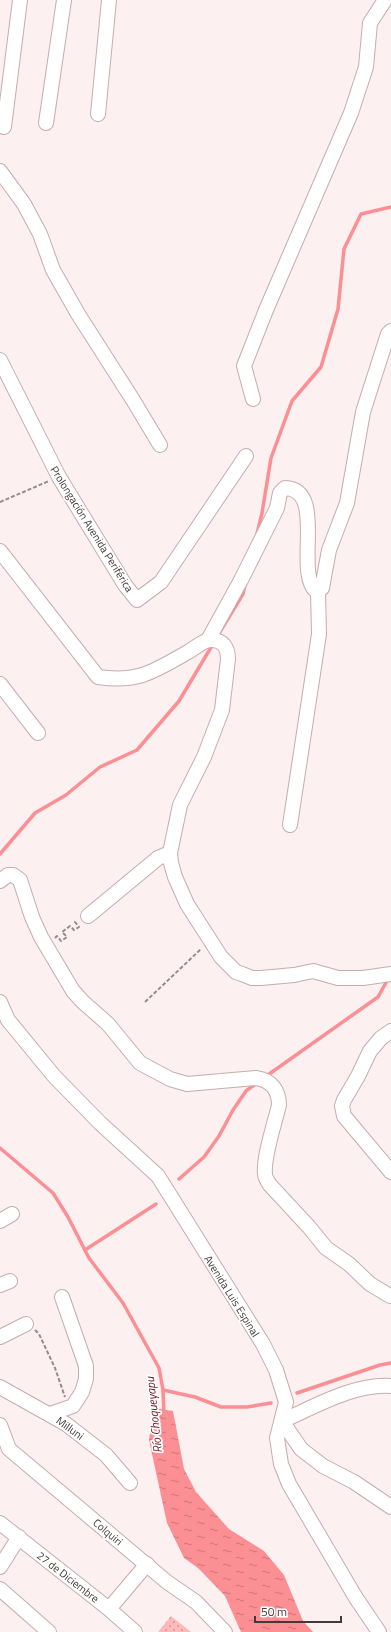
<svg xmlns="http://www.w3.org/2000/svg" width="391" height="1632" font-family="'Titillium Web',sans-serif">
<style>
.grass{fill:url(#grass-dots)}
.water{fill:url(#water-ripples)}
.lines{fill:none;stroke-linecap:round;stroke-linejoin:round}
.stream{stroke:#fb8f94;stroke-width:3.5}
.minor-casing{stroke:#c3aead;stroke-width:16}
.path{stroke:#968b8b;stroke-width:2;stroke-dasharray:4 2;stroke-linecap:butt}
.minor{stroke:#fff;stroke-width:14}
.labels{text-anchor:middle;stroke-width:3.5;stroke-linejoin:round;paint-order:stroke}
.street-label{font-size:11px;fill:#423939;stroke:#fff}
.water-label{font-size:12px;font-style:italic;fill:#721223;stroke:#fff}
</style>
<defs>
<pattern id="grass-dots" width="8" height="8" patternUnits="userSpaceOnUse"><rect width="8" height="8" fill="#febabb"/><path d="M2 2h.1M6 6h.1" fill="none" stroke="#cf9899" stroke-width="1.8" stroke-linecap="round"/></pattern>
<pattern id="water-ripples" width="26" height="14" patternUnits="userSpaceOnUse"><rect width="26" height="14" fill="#fb8f94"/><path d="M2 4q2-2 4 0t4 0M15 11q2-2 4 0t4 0" fill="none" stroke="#cd767a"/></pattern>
</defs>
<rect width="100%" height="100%" fill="#fdf0f0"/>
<path class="grass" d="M171,1616L191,1632H158Z"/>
<path class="water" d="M154,1408L173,1411L184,1469L196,1492L229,1529L264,1551L284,1575L303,1621L313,1632H241L225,1596L198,1568L184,1558L167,1523L149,1440Z"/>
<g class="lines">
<g class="stream">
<path d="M257,534L262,513L271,458L292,401L321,367L338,309L344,249L361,214L391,207"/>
<path d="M218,635L243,594L245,585"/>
<path d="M0,854L35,813L66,795L100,767L137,750L179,701L213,644"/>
<path d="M265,1077L378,997L388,979"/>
<path d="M0,1148L53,1193L68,1217L89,1258L123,1303L159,1368L163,1390L164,1414"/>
<path d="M179,1179L204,1157L219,1136L233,1110L246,1091L258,1082"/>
<path d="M85,1250L156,1204"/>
<path d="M163,1390L195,1397L221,1407H247L271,1403"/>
<path d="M297,1393L380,1365L391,1363"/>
</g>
<defs>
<g id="minor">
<path d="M98,114L109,0"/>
<path d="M46,123L64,0"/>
<path d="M4,127L20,0"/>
<path d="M0,171L24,204L40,234L53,270L78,314L133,400L160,445"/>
<path d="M0,360L59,477L125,585L137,600L161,582L246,456"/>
<path d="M253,399L244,366L266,310L351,113L366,67L370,23L385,0"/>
<path d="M0,551L98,677C139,683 154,671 188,652C195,648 202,641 210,640C223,639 228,648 228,659L222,710L204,757L180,805L170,853L171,863L175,877L187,904L221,957L236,972L242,974L252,978H261L294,975L313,971L338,978H363L391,974"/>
<path d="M208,640L241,580L277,508L280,493L285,488C327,489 294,572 316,591L322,588L329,550L347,503L363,412L388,334L391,331"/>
<path d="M0,684L38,733"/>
<path d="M290,825L319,634L318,591"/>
<path d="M0,881L8,875H13L20,880L32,917L41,937L73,991L83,1002L108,1024L140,1063L170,1079L187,1084L256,1078C271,1080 279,1090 279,1105C275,1122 263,1158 265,1174C265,1178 268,1182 270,1185L309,1227L326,1248L349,1264L370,1284L390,1296"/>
<path d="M88,916L158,858L170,853"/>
<path d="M0,1002L8,1020L54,1076L100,1123L158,1176L263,1344L276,1370L286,1402L277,1438L281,1464L289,1484L356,1598L379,1632"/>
<path d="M391,1031L381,1038L370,1051L358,1076L344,1100L342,1106L344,1116L391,1172"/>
<path d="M0,1221L12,1214"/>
<path d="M0,1285L10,1281"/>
<path d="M0,1337L26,1324"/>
<path d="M391,1386C355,1383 314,1407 282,1421L301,1449L323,1466L354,1482L391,1507"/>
<path d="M0,1387L66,1424L106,1455L130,1483"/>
<path d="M50,1414L73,1406L82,1392L86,1379V1366L62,1297"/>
<path d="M0,1425L9,1449L167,1582L196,1602L225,1632"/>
<path d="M0,1523L109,1609L135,1632"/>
<path d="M0,1567L19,1537"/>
<path d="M0,1589L49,1632"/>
<path d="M109,1609L147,1564"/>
</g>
</defs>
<use href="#minor" class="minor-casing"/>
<g class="path">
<path d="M0,502L49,481"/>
<path d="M55,938L57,936L61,941L67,937L62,932L70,926L74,930L79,927L75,922L77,921"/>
<path d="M145,1002L201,949"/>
<path d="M35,1330L39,1334L55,1368L65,1397"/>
</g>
<use href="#minor" class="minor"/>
</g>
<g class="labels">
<g class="street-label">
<text transform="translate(92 529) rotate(58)" y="4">Prolongación Avenida Periférica</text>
<text transform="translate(232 1296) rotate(58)" y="4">Avenida Luis Espinal</text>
<text transform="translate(70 1428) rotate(36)" y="4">Milluni</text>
<text transform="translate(108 1532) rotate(40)" y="4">Colquiri</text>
<text transform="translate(68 1577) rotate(38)" y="4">27 de Diciembre</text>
</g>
<g class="water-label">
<text transform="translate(154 1415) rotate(-96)" y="4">Río Choqueyapu</text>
</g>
</g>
<path d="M255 1616v6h86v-6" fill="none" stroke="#423939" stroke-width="2"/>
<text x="261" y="1616" font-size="12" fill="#423939" stroke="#ffffff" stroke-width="3" paint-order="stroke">50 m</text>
</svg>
